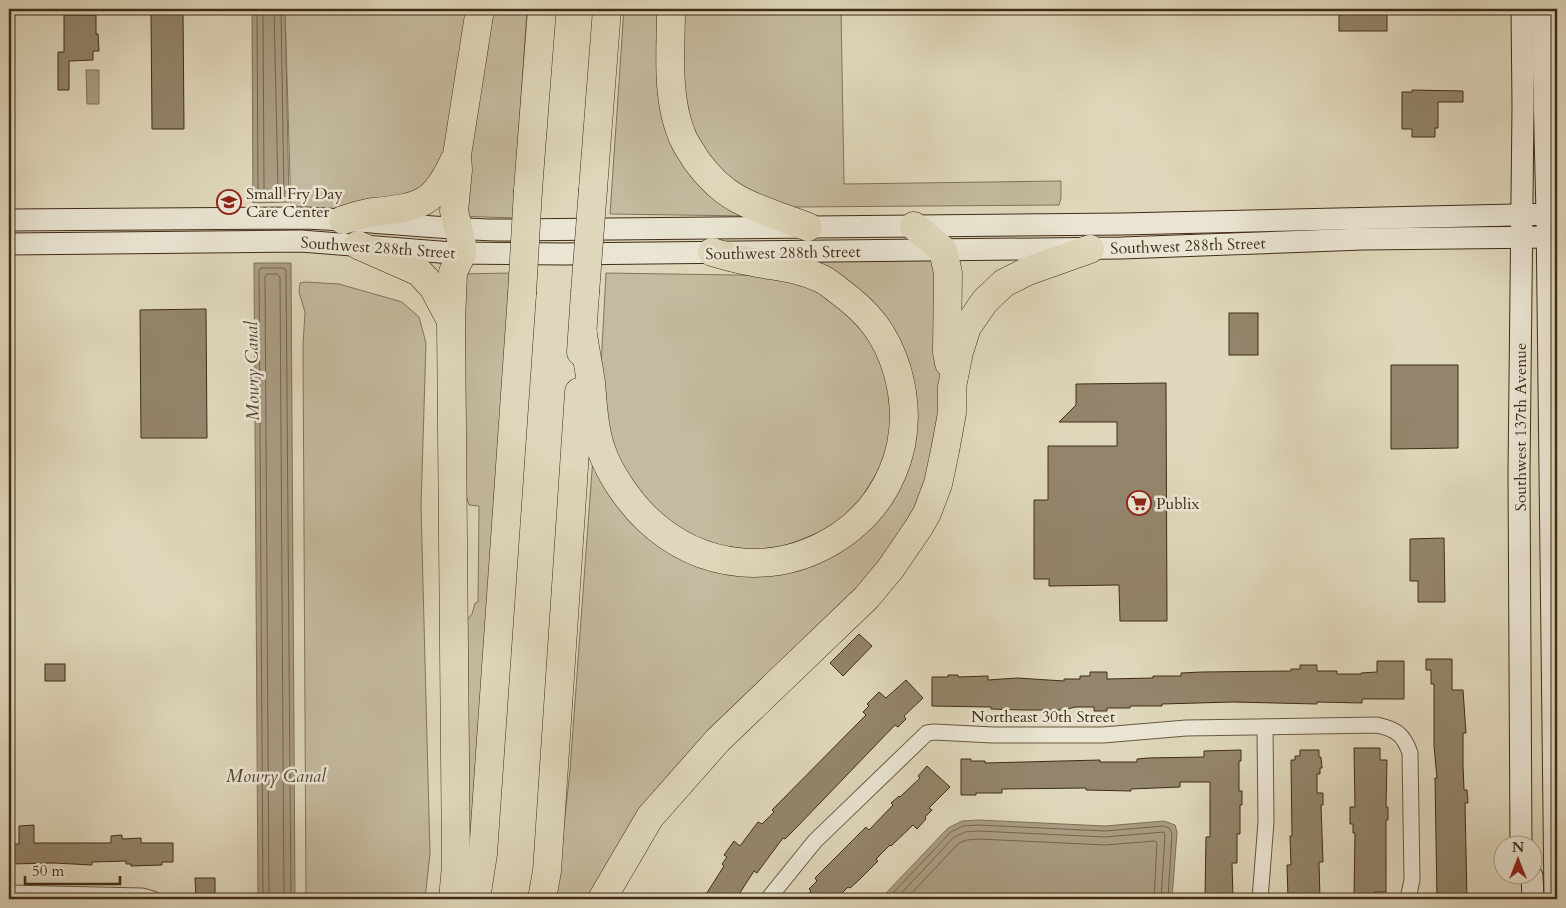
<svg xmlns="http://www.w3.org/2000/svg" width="1566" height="908" font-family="Cardo,serif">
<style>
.green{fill:#c4ba9f;stroke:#82735b}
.water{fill:#a99d83;stroke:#7f7058}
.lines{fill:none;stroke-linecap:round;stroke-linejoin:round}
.shore{stroke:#74644d;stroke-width:1}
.building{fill:#93856c;stroke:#402c17}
.street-casing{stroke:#685740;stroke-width:17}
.secondary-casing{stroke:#402c17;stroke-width:23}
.highway-casing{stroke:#402c17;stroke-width:29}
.street{stroke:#eae5d3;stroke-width:15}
.secondary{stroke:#eae5d3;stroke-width:21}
.highway{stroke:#dfd7bb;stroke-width:28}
.highway-bridge-casing{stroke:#402c17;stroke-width:29;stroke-linecap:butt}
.highway-bridge{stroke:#dfd7bb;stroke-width:28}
.labels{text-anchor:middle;stroke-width:5;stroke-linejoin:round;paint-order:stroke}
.poi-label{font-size:16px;fill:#402c17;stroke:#eae5d3;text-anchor:start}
.street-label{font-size:16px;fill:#402c17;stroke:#eae5d3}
.water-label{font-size:18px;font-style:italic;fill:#5a4832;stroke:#eae5d3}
</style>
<rect width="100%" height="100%" fill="#dfd7bb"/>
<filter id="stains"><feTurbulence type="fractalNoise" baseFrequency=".004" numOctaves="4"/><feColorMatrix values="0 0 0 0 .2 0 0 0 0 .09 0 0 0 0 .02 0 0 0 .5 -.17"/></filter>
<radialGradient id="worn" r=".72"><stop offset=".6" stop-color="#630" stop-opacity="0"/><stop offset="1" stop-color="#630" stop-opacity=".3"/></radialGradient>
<g class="green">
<path d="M285,9H471L450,141L436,181L386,206L291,211Z"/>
<path d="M485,9H527L513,218L460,216Z"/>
<path d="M624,9H663V94L750,216L610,214Z"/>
<path d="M676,9H841L844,184L1061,181V198L1059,205L795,207L774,204L733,187L686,127Z"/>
<path d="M937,258L943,375L936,445L916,507L888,556L594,899H556L570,770L593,457L723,571L878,515L901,360L802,262Z"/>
<path d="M511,273L468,873L466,621L472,614L475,603L478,602L479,506L469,505L466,495L458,274Z"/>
<path d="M606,273L798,276L830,290L885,353L893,447L847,521L770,552L705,544L650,508L614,453L600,385Z"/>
<path d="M305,282L339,284L402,302L419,317L426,343L421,506L430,854L425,899H306L303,344L305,312L299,292L300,283Z"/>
</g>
<g class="water">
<path d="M252,9H285L289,202L253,203Z"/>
<path d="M86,70H99V104H87Z"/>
<path d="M254,263H291L295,899H258Z"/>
<path d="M978,820L1105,826L1164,821L1175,825L1177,832L1172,899H885L887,892L948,828L962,821Z"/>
</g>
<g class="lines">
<g class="shore">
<path d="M257,9L258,196L261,198H282L284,195L281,9"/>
<path d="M263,9L264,189L267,192L276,191L278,189L274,9"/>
<path d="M263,899L259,271L261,268H283L286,270L291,899"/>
<path d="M269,899L265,277L267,274H277L280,277L284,899"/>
<path d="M890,899L892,894L951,832L963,826L978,825L1105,831L1163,826L1169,828L1172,833L1168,899"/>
<path d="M896,899L954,837L965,832L978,831L1105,837L1164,832L1165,835L1161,899"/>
<path d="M906,899L959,843L967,840L979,839L1105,845L1155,841L1157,843L1154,899"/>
</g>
</g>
<g class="building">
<rect x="1339" y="9" width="48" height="22"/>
<path d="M183,11L184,129H152L151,12Z"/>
<path d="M64,15H96V34H98L99,51H93V60L69,61V90H58V52H64Z"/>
<path d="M1412,90L1463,91V102H1438V128H1435V137H1412V129H1402V92H1412Z"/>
<path d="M206,309L207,438H141L140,310Z"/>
<rect x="1229" y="313" width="29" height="42"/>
<path d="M1391,365H1458V448L1391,449Z"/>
<path d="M1166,383L1167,621H1120L1119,585L1049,586V579H1034V500H1048V446H1117V422H1059L1076,405V384Z"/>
<path d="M1444,538L1445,602H1418V581H1410V539Z"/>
<path d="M859,634L872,646L843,676L830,663Z"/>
<path d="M1426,659H1452V690H1463L1466,733H1463V764L1464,790H1467L1468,803H1465L1467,899H1437L1435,778H1437L1434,746V684H1431V670H1426Z"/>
<path d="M1377,661H1404V699H1362V703L1317,702V704L1233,702L1162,704V706H1130V708H1107V711H1094V707H1075L1064,710H1022L991,709V707L932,706V677H948V675H958V677L988,676V680L1017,678L1064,681V679H1080V676H1090V672H1107V679L1153,678V676H1181V673L1202,672L1291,671V669H1300V665H1317V671H1337V674H1361V673L1377,672Z"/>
<rect x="45" y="664" width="20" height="17"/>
<path d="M906,680L923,698L904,716L906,719L898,727L895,725L795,829L785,839L783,838L757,873L754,871L736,899H703L724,866L722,864L727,857L724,855L734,841L740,846L758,822L762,824L774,812L772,810L866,715L863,712L869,706L867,704L879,692L886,698Z"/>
<path d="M1354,748H1380V760H1387L1386,807H1388V820H1386V892H1375V899H1354L1355,833H1353V824H1350V807H1355Z"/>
<path d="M1241,750V761H1239V791H1242V805H1240V834H1237V863H1232L1233,899H1205L1206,837H1210V782H1180V787L1131,789V791L1086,790V788L1002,789V793H976V795H961V759H971V761H985V763L1100,760V762H1137V759L1148,758L1204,757V751Z"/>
<path d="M1300,750H1319V757H1321L1322,768H1320V774H1317V793H1323V805H1321L1323,862H1319L1320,899H1288L1287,865H1291L1290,836H1292L1291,760H1295V756H1300Z"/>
<path d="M927,766L950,787L929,808L932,810L925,817L926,819L917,829L913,825L891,846L890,845L876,859L878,861L858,881L850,888L848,887L836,899H804L811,891L809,889L817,881L815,878L866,827L869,830L893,805L891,803L899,796L900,797L920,778L918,776Z"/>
<path d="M34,825V843H111V836L122,835V839L141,838V843H173V862H162V865L131,866V864H126V861L92,862V865L54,863L9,864V844H19V826Z"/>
<path d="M195,878H215V899H196Z"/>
</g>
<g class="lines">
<defs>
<g id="street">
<path d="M9,893L142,896L153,899"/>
<path d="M768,899L815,841L927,733L934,732L993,735H1103L1186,728L1377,725C1396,729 1404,735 1410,753L1412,880L1408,899"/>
<path d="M1260,899L1266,822L1265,727"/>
</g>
<g id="secondary">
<path d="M1542,9L1547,214L1555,899"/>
<path d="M9,220L303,218C368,220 433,229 498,230L1122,224L1557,214"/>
<path d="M9,244L301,241L452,253L564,254L1122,248L1363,239L1557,237"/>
<path d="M1521,846L1519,473L1523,107L1522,9"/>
<path d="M1532,876L1533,899"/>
</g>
<g id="highway">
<path d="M671,9C671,49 666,95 681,133C684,143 691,151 696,160C707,175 721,190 738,199C760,211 785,218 808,227"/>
<path d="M593,189L607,9"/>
<path d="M528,190L542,9"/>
<path d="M343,220C353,217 364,213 374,212C421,207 433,205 454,161"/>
<path d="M914,226L943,250L948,273L947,352L949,363"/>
<path d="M358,245L419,272L433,287L450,319"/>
<path d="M583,334C585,350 589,367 591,383C593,406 594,428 601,449C609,473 629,502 647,519C760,626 941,522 897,370C886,334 869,313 839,291C834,287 828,282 822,279C800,268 777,267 753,262C739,260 726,256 712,252"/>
<path d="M581,352L585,293"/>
<path d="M453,899L456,865L451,322L453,272L462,254V244L454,211L458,170L457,155L480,9"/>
<path d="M476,899L483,854L522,294"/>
<path d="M542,899L547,871L579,392"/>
<path d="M602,899L650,817L718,740L867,597L891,568L919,527L927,513L938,484L945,451L952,413V387L959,352L967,327L985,301L1004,283L1028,271L1090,249"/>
</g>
</defs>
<use href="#street" class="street-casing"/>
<use href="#secondary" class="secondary-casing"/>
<use href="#highway" class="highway-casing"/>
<use href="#street" class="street"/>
<use href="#secondary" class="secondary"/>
<use href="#highway" class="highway"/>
<defs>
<g id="highway-bridge">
<path d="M585,293L593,189"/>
<path d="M522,294L528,190"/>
</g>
</defs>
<use href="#highway-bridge" class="highway-bridge-casing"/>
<use href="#highway-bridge" class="highway-bridge"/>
</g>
<defs>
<symbol id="school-ring" viewBox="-11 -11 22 22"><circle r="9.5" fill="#eae5d3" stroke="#8f2418" stroke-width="1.5"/><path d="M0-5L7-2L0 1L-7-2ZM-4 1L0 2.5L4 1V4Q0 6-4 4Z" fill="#8f2418"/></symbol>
<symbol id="supermarket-ring" viewBox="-11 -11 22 22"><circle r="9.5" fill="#eae5d3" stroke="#8f2418" stroke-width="1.5"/><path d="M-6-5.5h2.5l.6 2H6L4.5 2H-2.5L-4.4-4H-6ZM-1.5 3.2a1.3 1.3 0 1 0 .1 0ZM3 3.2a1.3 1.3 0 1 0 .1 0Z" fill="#8f2418"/></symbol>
</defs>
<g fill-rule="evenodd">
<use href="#school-ring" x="215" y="188" width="28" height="28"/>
<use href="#supermarket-ring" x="1125" y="489" width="28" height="28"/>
</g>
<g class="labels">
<g class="poi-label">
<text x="246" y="199">Small Fry Day<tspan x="246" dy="18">Care Center</tspan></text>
<text x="1156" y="509">Publix</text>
</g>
<g class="street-label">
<text transform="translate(1188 245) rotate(-2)" y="6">Southwest 288th Street</text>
<text transform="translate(378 247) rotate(4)" y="6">Southwest 288th Street</text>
<text transform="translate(783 252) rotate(-1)" y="6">Southwest 288th Street</text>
<text transform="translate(1520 427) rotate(-90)" y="6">Southwest 137th Avenue</text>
<text x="1043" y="722">Northeast 30th Street</text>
</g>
<g class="water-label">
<text transform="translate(252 371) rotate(-91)" y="6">Mowry Canal</text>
<text x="276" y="782">Mowry Canal</text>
</g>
</g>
<rect width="1566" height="908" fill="none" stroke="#dfd7bb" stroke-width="30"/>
<rect x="10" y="10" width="1546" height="888" fill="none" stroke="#402c17" stroke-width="2.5"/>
<rect x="15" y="15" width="1536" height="878" fill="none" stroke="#402c17"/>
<g transform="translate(1518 860)"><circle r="24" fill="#eae5d3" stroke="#a69b88"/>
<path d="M0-4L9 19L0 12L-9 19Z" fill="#8f2418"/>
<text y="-8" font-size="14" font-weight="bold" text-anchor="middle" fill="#402c17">N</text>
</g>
<path d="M25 876v8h95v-8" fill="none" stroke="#402c17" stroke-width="2.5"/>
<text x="32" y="876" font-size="15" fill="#402c17" stroke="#eae5d3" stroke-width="4" paint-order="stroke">50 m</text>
<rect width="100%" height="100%" filter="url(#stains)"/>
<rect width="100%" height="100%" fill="url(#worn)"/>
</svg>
